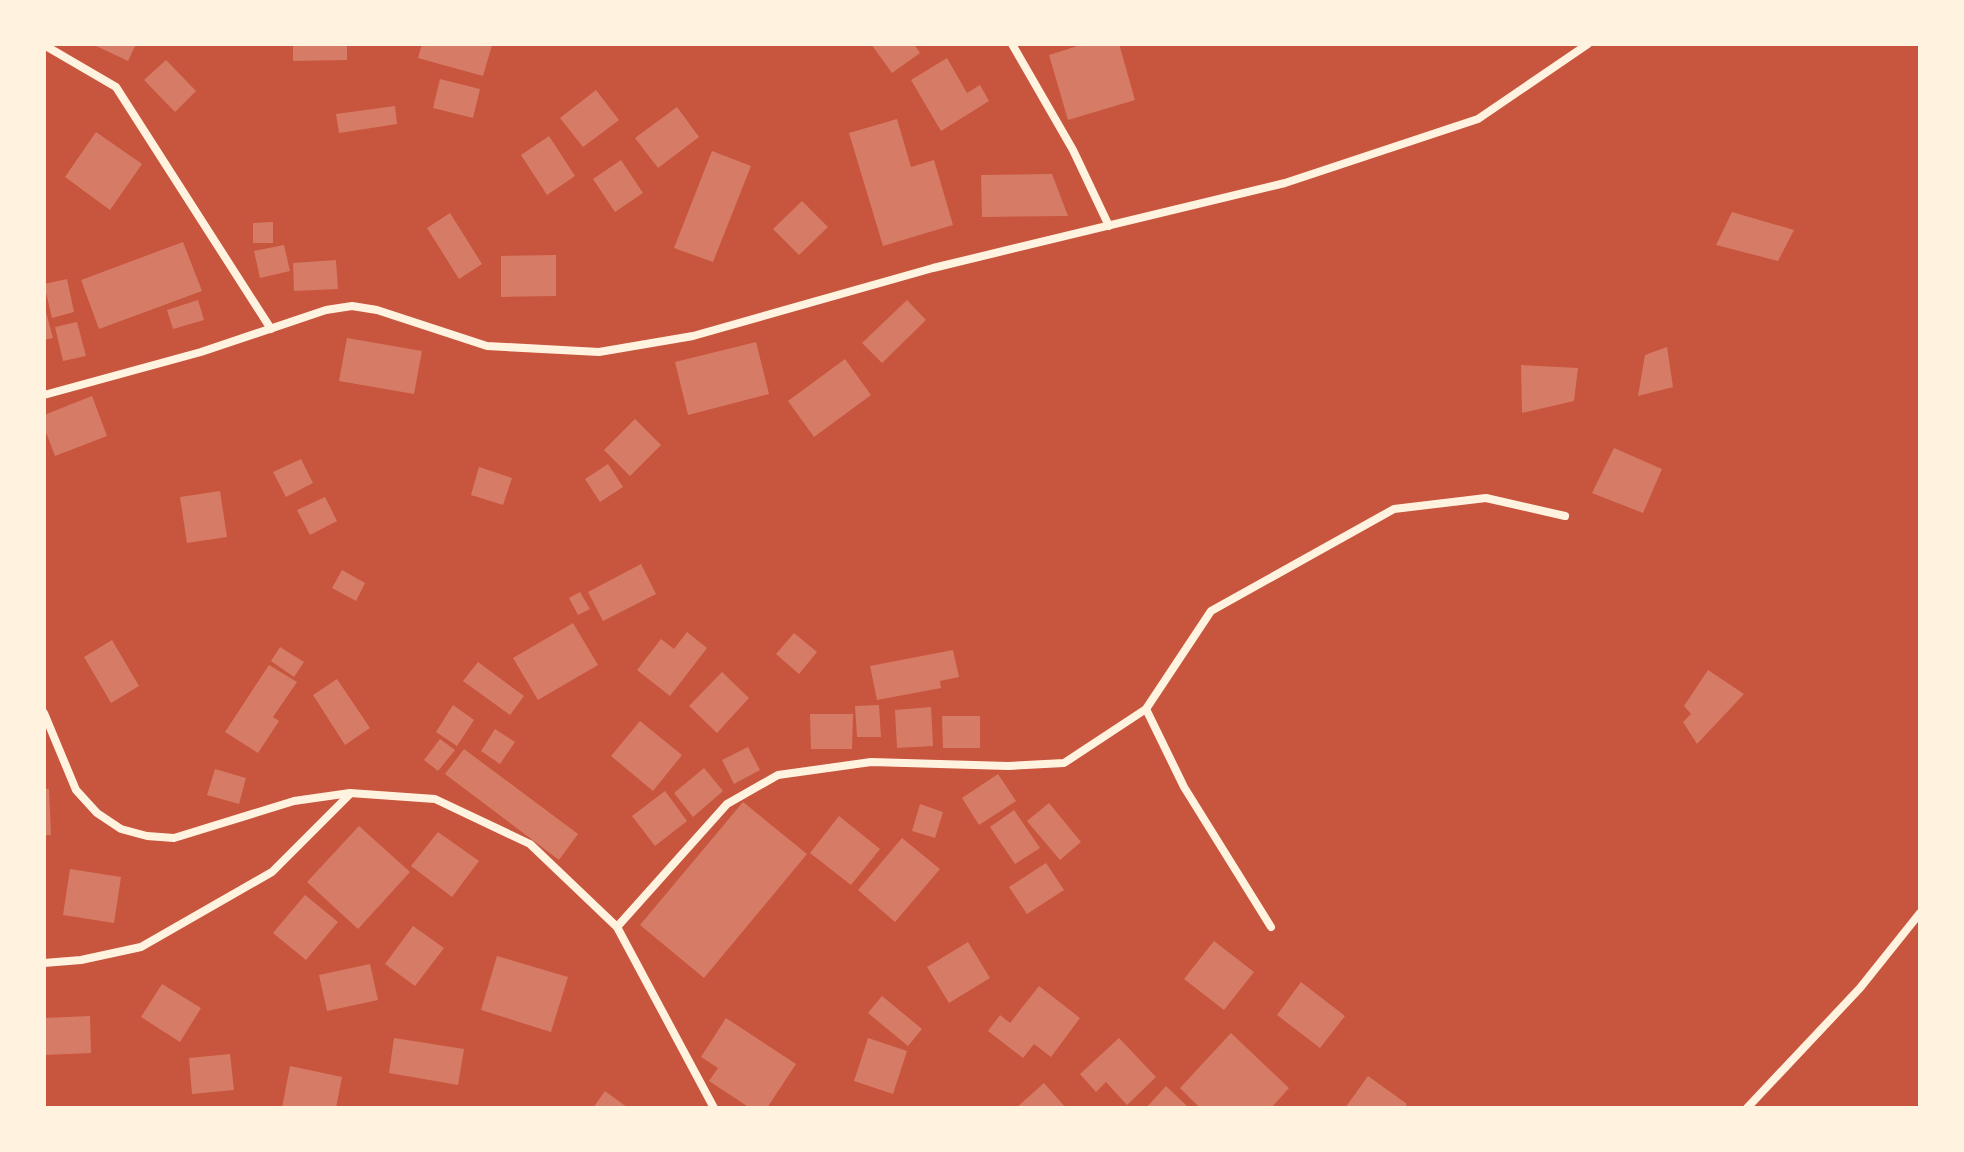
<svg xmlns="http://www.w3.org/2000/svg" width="1964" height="1152" font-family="Montserrat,sans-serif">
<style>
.building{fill:#d67c66}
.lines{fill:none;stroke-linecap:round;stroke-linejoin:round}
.minor{stroke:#fff3e0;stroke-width:8}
</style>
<rect width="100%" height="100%" fill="#c8553d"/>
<g class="building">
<path d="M92,44H136L128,61Z"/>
<path d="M293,44H347V60L293,61Z"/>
<path d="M422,44H489L492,45L483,76L418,58Z"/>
<path d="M871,44H914L920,53L892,73Z"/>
<path d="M1084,44H1119L1135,100L1068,120L1049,55Z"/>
<path d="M947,58L967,93L980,85L989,101L941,131L911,80Z"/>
<path d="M166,60L196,91L175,112L144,80Z"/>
<path d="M440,79L480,89L473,118L433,108Z"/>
<path d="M596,90L619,120L583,147L560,118Z"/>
<path d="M395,106L397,124L339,133L336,114Z"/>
<path d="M677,107L699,137L658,168L635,138Z"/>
<path d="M897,119L911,167L934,160L953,225L883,246L849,133Z"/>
<path d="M96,132L142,164L110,210L65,177Z"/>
<path d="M549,136L575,176L547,195L521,155Z"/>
<path d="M712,151L751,166L713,262L674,248Z"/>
<path d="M621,160L643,193L615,212L593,179Z"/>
<path d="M1052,174L1068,216L982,217L981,175Z"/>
<path d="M802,201L828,227L799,255L773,229Z"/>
<path d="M1732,212L1794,230L1778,261L1716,245Z"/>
<path d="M450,213L482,264L459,279L427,228Z"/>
<path d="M273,222V243H253V223Z"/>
<path d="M183,242L202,291L99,329L81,280Z"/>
<path d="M284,245L290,271L260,278L254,251Z"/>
<path d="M556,255V296L501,297V256Z"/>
<path d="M336,260L338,289L294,291L293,263Z"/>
<path d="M67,279L74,312L52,318L44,284Z"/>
<path d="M198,300L204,320L173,329L167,310Z"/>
<path d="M907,300L926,320L882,363L862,343Z"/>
<path d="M44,305L53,338L44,340Z"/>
<path d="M77,322L86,356L63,361L55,327Z"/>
<path d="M347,338L422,351L414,394L339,381Z"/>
<path d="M756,342L769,394L688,415L675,362Z"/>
<path d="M1667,347L1673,387L1638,396L1645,355Z"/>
<path d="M845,359L871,395L814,437L788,401Z"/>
<path d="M1521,365L1578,368L1574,401L1522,413Z"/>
<path d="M92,396L107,436L55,456L44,427V415Z"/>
<path d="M635,419L661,445L630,476L604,450Z"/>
<path d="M1614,448L1662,469L1643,513L1592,493Z"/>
<path d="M301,459L313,483L286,497L273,472Z"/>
<path d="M608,464L623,487L600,502L585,479Z"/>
<path d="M479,467L512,478L503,505L471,495Z"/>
<path d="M220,491L227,537L187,543L180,497Z"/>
<path d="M325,497L337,521L310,535L297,510Z"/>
<path d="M641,564L656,594L603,621L588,592Z"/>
<path d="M342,570L365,583L356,601L332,588Z"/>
<path d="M580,592L590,609L578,615L569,598Z"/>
<path d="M573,623L598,665L538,700L513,658Z"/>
<path d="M687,632L707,648L670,696L637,670L661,639L674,649Z"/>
<path d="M794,633L817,652L799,674L776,654Z"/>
<path d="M112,640L139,686L111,703L84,657Z"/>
<path d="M280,647L304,662L294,677L271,661Z"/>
<path d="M953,650L959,677L940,681L941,688L877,700L870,666Z"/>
<path d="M478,662L524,696L510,715L463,681Z"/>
<path d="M269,665L297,682L273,717L279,721L258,753L225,732Z"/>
<path d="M1708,670L1744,694L1697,744L1683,722L1691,714L1684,706Z"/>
<path d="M722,672L749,698L717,733L689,706Z"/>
<path d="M337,679L370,728L345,745L313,695Z"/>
<path d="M453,705L474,720L457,746L436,732Z"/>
<path d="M879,705L881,737H857L855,706Z"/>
<path d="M931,707L933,746L897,748L895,710Z"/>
<path d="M810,714H853L852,749H811Z"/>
<path d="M942,716H980V748H943Z"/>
<path d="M640,721L682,755L653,791L611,756Z"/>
<path d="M495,729L515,742L500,764L481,751Z"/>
<path d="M440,739L455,750L438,771L424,760Z"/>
<path d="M748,747L760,770L734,784L722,760Z"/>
<path d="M464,749L578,834L559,860L445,774Z"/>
<path d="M704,768L723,791L693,817L674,793Z"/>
<path d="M215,769L246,778L239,804L207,795Z"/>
<path d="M998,774L1016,801L979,825L962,798Z"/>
<path d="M44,789H49L51,835H44Z"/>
<path d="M665,791L687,821L655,846L632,816Z"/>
<path d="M743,802L807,854L704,978L640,925Z"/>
<path d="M1049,803L1081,842L1060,860L1027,821Z"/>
<path d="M920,804L943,812L935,838L912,831Z"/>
<path d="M1014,810L1040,848L1015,864L990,827Z"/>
<path d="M839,816L880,849L851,885L810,853Z"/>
<path d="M359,826L410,872L358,929L307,882Z"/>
<path d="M438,832L479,861L452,897L411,866Z"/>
<path d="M902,838L940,869L895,922L858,890Z"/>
<path d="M1046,863L1064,890L1027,914L1009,887Z"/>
<path d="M70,869L121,877L114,923L63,915Z"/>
<path d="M305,895L338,922L306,960L273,933Z"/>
<path d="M413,926L444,948L415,986L385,964Z"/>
<path d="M1214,941L1254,972L1224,1010L1184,979Z"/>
<path d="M968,942L990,978L949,1003L927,967Z"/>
<path d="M497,956L568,977L551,1032L481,1010Z"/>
<path d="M370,964L378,1000L327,1011L319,975Z"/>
<path d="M1301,982L1345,1016L1320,1048L1277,1015Z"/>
<path d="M162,984L201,1008L180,1042L141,1017Z"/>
<path d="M1039,986L1080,1018L1051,1057L1034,1044L1023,1058L988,1031L1000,1015L1010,1023Z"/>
<path d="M882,996L922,1029L908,1046L868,1013Z"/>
<path d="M90,1016L91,1053L44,1055V1018Z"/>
<path d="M726,1018L796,1064L767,1108H750L709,1081L718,1068L701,1057Z"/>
<path d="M1231,1033L1289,1088L1271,1108H1200L1180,1088Z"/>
<path d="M394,1038L464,1049L458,1085L389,1073Z"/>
<path d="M868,1038L907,1051L893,1094L854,1081Z"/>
<path d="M1119,1038L1156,1077L1127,1105L1106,1082L1096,1092L1080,1074Z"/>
<path d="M230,1054L234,1090L192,1094L189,1058Z"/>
<path d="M290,1066L342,1077L336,1108H282Z"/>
<path d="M1368,1076L1407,1104L1404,1108H1345Z"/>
<path d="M1044,1083L1066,1108H1016Z"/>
<path d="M1166,1086L1189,1108H1146Z"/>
<path d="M605,1091L628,1108H593Z"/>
</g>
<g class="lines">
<g class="minor">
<path d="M1012,44L1073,150L1109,226"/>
<path d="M44,45L116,87L271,329"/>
<path d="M44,395L201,352L326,310L352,306L377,310L487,346L599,352L693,336L933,268L1285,183L1478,119L1588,44"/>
<path d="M1146,709L1184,787L1271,927"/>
<path d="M44,713L76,790L97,813L121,829L147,836L174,838L294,801L350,793L435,799L530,844L617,927L714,1108"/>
<path d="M617,927L727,804L778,775L871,762L1008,766L1064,763L1146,709L1211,611L1394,509L1486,498L1565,516"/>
<path d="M44,963L81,960L141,947L272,872L350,794"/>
<path d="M1747,1108L1860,988L1920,913"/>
</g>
</g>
<rect width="1964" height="1152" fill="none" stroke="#fff3e0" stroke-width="92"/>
</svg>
